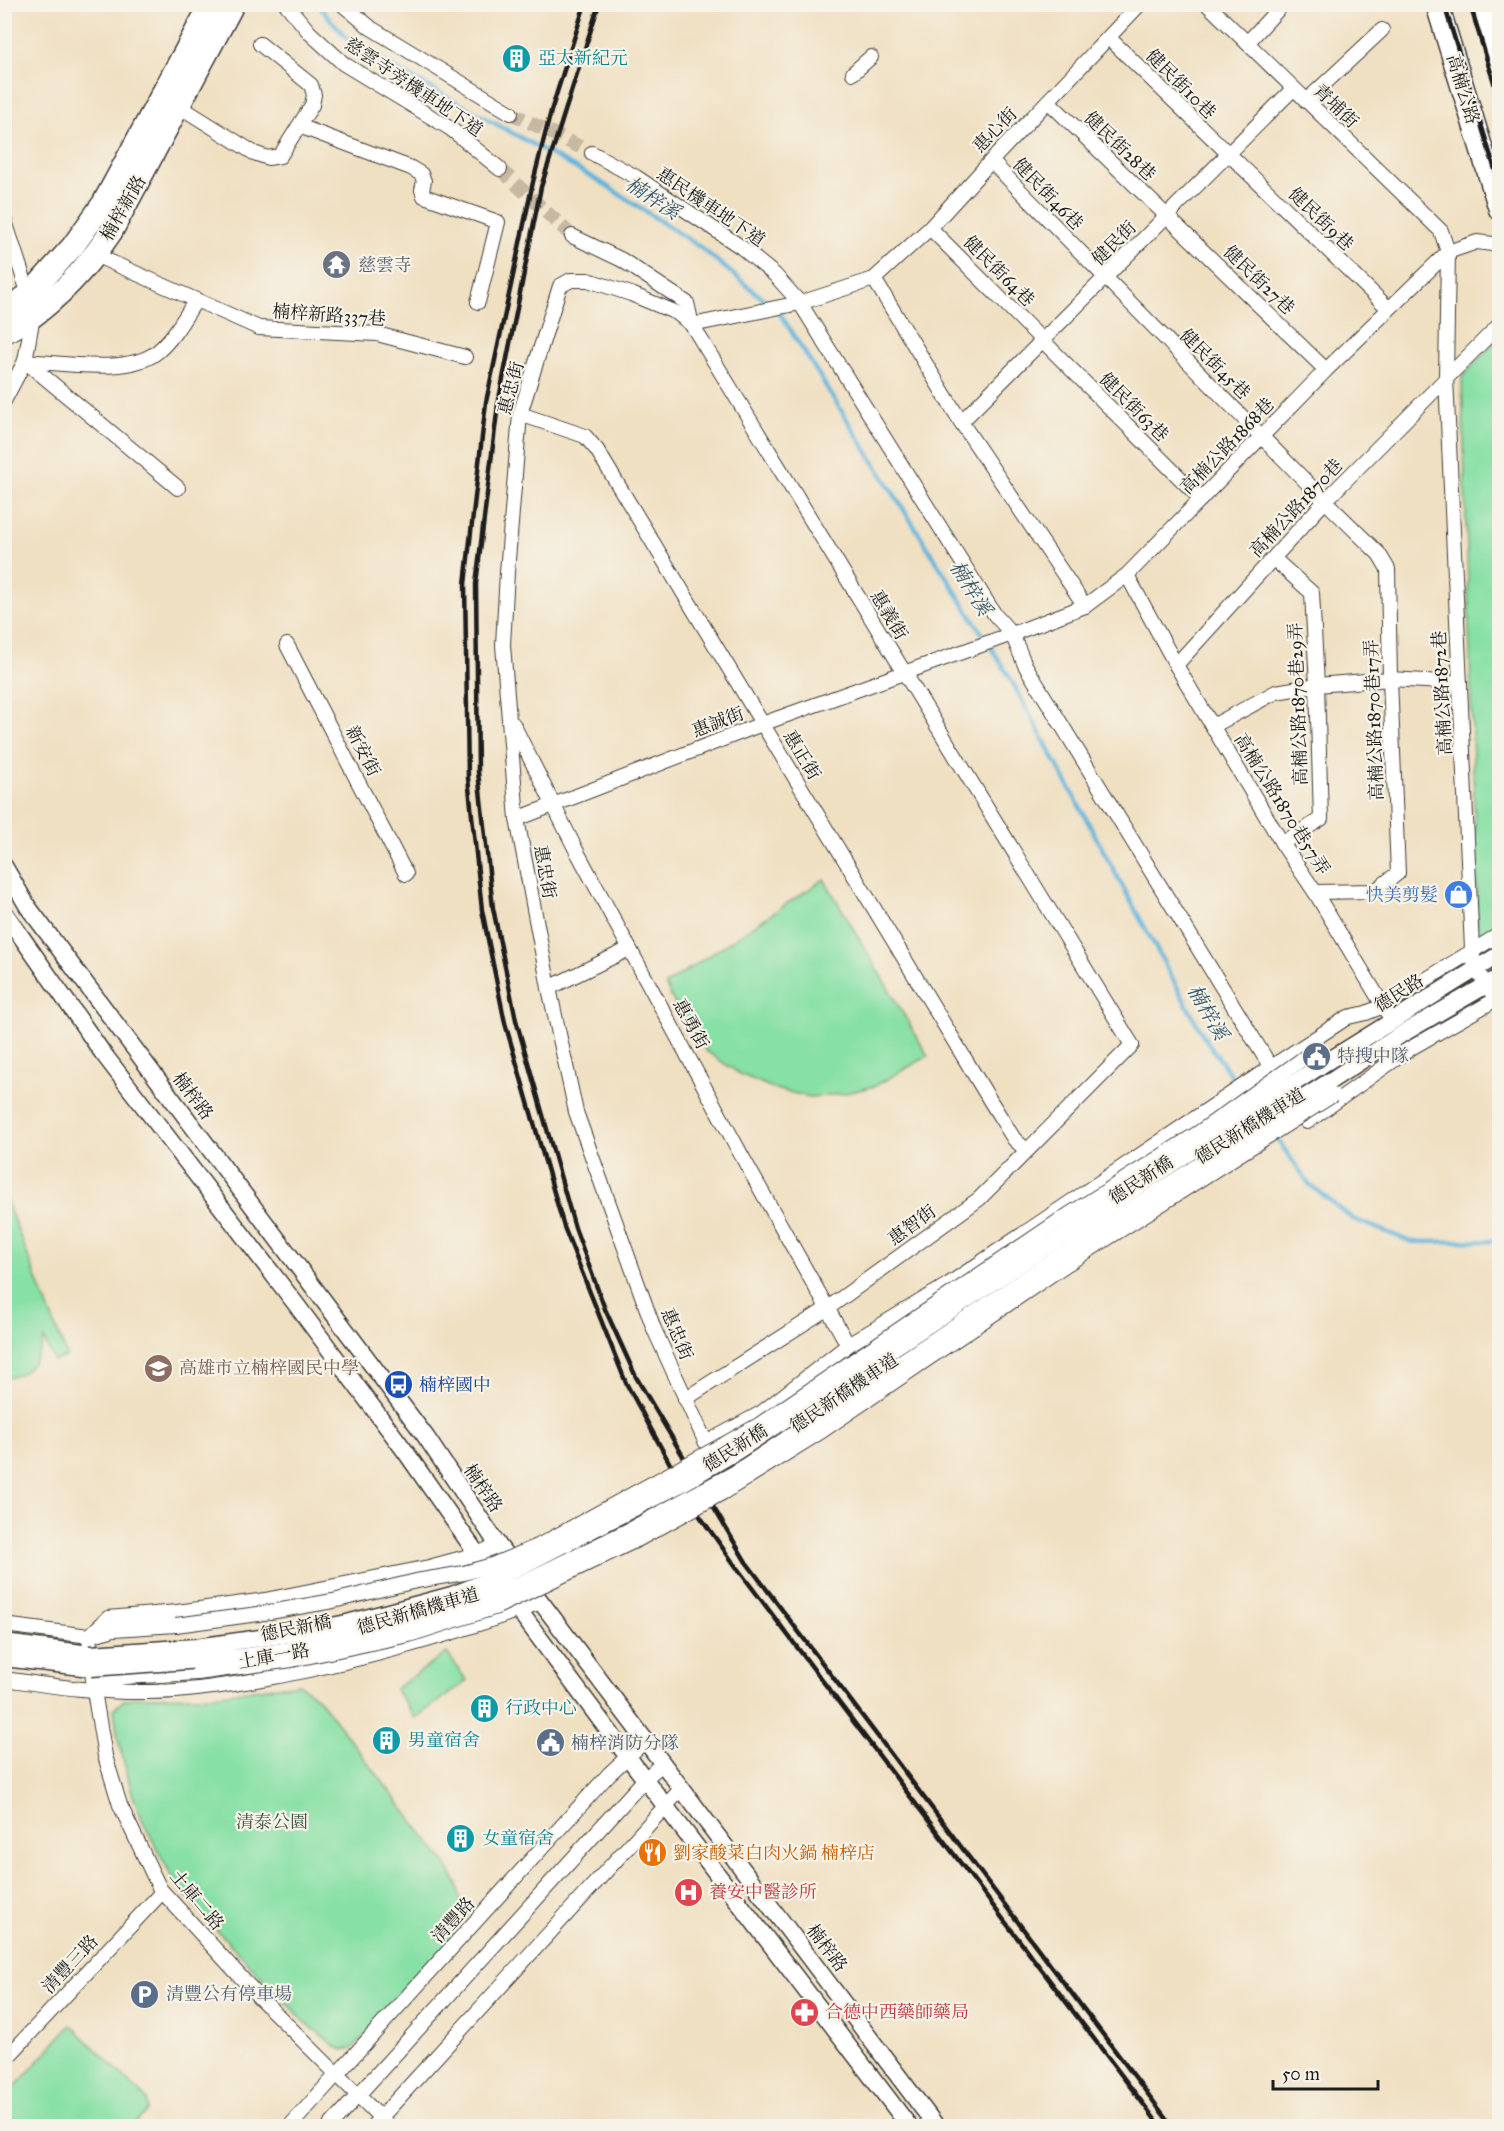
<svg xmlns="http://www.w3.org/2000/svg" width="1504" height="2131" font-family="'IM FELL Great Primer','Noto Serif TC',serif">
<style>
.green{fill:#87e0a5;stroke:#527e60;stroke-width:1.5}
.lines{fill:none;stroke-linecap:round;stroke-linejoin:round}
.stream{stroke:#5fb4dc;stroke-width:4.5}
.minor-tunnel{stroke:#c6b9a1;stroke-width:14;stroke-dasharray:14 7;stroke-linecap:butt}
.minor-casing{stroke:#3c3935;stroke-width:16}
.tertiary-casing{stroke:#3c3935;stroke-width:19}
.primary-casing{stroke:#3c3935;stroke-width:25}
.minor{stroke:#fff;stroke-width:14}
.tertiary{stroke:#fff;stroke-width:16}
.primary{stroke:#fff;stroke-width:22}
.rail{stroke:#1c1c1c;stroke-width:4.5}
.minor-bridge-casing{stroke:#3c3935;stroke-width:16;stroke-linecap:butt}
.tertiary-bridge-casing{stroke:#3c3935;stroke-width:19;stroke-linecap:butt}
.minor-bridge{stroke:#fff;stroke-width:14}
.tertiary-bridge{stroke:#fff;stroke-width:16}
.labels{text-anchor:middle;stroke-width:4.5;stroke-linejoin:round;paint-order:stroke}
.culture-label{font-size:18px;fill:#0d838f;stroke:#f7f3e8;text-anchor:start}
.street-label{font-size:18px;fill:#1c1c1c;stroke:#f7f3e8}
.worship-label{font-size:18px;fill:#5b616d;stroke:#f7f3e8;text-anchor:start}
.shop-label{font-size:18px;fill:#366cbe;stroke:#f7f3e8;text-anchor:end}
.service-label{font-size:18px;fill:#4e5e75;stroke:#f7f3e8;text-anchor:start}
.education-label{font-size:18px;fill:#785e54;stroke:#f7f3e8;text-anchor:start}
.transit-label{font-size:18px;fill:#164399;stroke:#f7f3e8;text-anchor:start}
.park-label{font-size:18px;fill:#3c5745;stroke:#f7f3e8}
.food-label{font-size:18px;fill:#c56008;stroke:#f7f3e8;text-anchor:start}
.health-label{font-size:18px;fill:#be3a42;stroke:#f7f3e8;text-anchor:start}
.water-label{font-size:20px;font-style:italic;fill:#375969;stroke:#f7f3e8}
</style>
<rect width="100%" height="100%" fill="#f7f3e8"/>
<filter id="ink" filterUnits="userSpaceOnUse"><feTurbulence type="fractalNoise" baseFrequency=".0167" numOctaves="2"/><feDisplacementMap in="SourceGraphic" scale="12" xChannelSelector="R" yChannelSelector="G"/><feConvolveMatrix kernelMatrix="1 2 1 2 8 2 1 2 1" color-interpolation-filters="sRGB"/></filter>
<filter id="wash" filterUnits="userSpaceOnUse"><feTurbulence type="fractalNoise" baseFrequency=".008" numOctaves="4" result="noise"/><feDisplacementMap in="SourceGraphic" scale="24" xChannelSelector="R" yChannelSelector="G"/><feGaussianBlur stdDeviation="1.35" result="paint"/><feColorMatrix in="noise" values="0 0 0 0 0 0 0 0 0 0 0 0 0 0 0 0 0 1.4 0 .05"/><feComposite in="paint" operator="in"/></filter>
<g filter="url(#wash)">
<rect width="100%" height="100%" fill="#f0e0c2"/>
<g class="green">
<path d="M1499,340L1500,925L1478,937L1462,377L1496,341Z"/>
<path d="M824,879L928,1056L875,1086L842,1094L810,1097L775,1089L740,1074L706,1051L684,1021L665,985Z"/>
<path d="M4,1195L67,1356L54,1361L44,1339C37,1361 29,1375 5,1378Z"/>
<path d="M447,1653L467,1681L415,1718L395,1689Z"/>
<path d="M299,1684L318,1698L446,1864L458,1885L462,1909L449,1944L353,2048L343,2050L335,2046L304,2021L205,1918L175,1882L145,1826L133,1796L118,1739L114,1709L124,1700L137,1697L203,1696Z"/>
<path d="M71,2025L147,2099V2111L133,2126H22L10,2116L5,2098Z"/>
</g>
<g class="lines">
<g class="stream">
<path d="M317,4L353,45L599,181L700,247L779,312L1009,676L1204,1037L1238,1085"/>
<path d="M1275,1136L1309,1184L1353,1219L1412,1242L1500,1241"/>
</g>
</g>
</g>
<g filter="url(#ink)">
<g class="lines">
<g class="minor-tunnel">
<path d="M511,113L592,153"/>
<path d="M500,169L572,236"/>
</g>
<defs>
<g id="minor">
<path d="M286,4L310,33L344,64L451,129L500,169"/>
<path d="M342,4L371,28L511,113"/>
<path d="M1207,4L1441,231L1448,252L1446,378L1472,949L1475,968L1496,999"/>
<path d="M1109,38L1389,309"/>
<path d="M1247,43L1283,4"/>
<path d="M853,73L871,57"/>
<path d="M1048,101L1326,370"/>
<path d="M1306,101L1382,30"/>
<path d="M179,106L254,153L268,158L280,156L312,105L314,95L311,85L260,44"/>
<path d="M299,126L411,168L421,174L424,181L422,190L424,196L498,222L478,302"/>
<path d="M592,153L636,177L741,247L775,275L800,303L995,615L1012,634L1025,665L1275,1074"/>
<path d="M991,161L1325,501L1379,554L1388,569L1390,679L1398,873L1375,891L1315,892"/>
<path d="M4,218L29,295L33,316L25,361L4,401"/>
<path d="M930,228L1201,499"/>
<path d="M572,236L622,260L687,303L692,325L800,303L874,279L930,228L991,161L1140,4"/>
<path d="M95,255L259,328L377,334L465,357"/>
<path d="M874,279L961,422L1085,606"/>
<path d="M25,361C61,363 129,375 157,352C173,339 184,318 196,300"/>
<path d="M25,361L178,488"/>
<path d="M520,414L585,436L597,450L991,1102L1014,1139L1026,1150"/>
<path d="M961,422L1293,89"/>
<path d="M1274,559L1312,593L1317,685L1321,819L1282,843"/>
<path d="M1127,575L1176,665L1282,843L1315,892L1388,1014"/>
<path d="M287,645L406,874"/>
<path d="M1176,665L1325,501L1500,324"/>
<path d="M513,724L575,848L744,1160L848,1345"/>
<path d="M1213,726L1276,692L1317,685L1390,679L1460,683"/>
<path d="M517,819L762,724L1012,634L1085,606L1127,575L1326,370L1448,252L1477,242L1500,245"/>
<path d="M549,988L629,949"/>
<path d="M1404,1052L1500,997"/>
<path d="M1296,1105L1307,1122L1411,1048"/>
<path d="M685,1399L828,1308L979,1199L1132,1045L692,325L677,313L631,294L588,280H571L560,286L520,414L507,572L503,645L517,819L549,988L576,1112L654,1329L706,1443L761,1413L848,1345L949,1284L1259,1075L1348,1017L1366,1013L1383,1006L1500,934"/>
<path d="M4,1625L89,1636L114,1629L176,1625"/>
<path d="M89,1636L94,1691L105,1756L120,1805L160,1889L260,1998L389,2126"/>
<path d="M89,1636L108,1618L177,1612L265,1600L429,1567L477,1554L498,1545"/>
<path d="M4,1679C53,1686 100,1693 149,1692C194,1692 240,1683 284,1675C371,1658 458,1633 541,1602"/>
<path d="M94,1691L103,1681L124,1677L198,1673"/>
<path d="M4,2061L162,1892"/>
<path d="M290,2126L609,1774L646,1740"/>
<path d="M330,2126L645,1779L663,1763"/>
<path d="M373,2126L682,1788"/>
</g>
<g id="tertiary">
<path d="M4,866L28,907L426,1437L498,1545L936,2126"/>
<path d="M4,912L102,1052L295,1303L405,1451L477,1554L628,1757L909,2126"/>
<path d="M1320,1066L1500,954"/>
<path d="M1327,1083L1402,1034L1500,977"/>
<path d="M4,1643L90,1654"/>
<path d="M4,1658L91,1668"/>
</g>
<g id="primary">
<path d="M1437,4L1500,209"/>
<path d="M1481,4L1500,68"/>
<path d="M4,310L29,295L73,246L103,204L211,4"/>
<path d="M4,332C14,327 25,322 33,316C64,293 90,263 111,232L233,4"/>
</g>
</defs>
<use href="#minor" class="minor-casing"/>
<use href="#tertiary" class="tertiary-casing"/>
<use href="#primary" class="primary-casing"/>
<use href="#minor" class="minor"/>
<use href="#tertiary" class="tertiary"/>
<use href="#primary" class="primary"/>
<g class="rail">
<path d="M585,4L551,111L533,182L486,402L465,584L468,778L482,910L505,1023L564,1227L626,1383L694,1508L737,1568L1160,2126"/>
<path d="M599,4L541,187L498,404L476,584L478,772L493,908L516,1020L575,1228L605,1309L636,1377L746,1562L1172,2126"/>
<path d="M1444,4L1500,186"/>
<path d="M1470,4L1500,102"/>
</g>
<defs>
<g id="minor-bridge">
<path d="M176,1625L258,1614L333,1601L416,1581L464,1573L492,1565L538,1546L757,1426L1057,1222L1198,1133L1311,1053"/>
<path d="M198,1673L292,1660L409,1635L497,1607L641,1538L724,1492L822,1431L1067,1264L1333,1095"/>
</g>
<g id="tertiary-bridge">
<path d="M90,1654L196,1647L296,1633L347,1623L452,1595L508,1573L679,1485L737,1451L1320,1066"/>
<path d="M91,1668L242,1657L290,1650L402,1625L460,1608L517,1586L625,1533L736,1473L1095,1233L1327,1083"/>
</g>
</defs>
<use href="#minor-bridge" class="minor-bridge-casing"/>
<use href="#tertiary-bridge" class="tertiary-bridge-casing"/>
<use href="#minor-bridge" class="minor-bridge"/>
<use href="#tertiary-bridge" class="tertiary-bridge"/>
</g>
</g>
<defs>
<symbol id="building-disc" viewBox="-11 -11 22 22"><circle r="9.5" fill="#0f9aa8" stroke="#f7f3e8"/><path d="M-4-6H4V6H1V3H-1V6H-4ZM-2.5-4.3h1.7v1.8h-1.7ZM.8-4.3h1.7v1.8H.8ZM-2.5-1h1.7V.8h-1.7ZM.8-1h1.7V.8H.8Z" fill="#fff"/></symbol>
<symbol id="temple-disc" viewBox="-11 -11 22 22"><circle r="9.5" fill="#6b7280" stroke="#f7f3e8"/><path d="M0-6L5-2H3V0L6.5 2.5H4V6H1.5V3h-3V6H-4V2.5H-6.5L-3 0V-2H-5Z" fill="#fff"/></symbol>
<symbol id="shop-disc" viewBox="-11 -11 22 22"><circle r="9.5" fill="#3f7fe0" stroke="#f7f3e8"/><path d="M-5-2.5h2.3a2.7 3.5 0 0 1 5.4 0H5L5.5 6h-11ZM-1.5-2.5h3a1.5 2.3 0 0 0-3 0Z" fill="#fff"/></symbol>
<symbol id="civic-disc" viewBox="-11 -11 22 22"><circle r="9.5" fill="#5c6f8a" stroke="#f7f3e8"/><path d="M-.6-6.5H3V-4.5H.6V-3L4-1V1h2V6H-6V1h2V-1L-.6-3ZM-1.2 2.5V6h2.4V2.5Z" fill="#fff"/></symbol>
<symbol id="school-disc" viewBox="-11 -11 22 22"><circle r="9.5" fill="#8d6e63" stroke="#f7f3e8"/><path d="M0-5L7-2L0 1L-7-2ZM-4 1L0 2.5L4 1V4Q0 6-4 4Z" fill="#fff"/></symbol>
<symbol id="bus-disc" viewBox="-11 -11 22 22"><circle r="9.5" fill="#1a4fb4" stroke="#f7f3e8"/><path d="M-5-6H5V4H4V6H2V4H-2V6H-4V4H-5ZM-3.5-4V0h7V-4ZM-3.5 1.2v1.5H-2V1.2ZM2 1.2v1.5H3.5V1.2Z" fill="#fff"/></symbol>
<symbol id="restaurant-disc" viewBox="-11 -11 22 22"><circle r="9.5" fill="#e8710a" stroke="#f7f3e8"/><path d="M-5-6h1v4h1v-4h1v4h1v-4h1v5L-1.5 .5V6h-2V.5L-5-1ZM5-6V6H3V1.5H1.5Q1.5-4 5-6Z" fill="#fff"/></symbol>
<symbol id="hospital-disc" viewBox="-11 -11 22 22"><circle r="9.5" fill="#e0444e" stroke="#f7f3e8"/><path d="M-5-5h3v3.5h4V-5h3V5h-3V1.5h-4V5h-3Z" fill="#fff"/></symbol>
<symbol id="parking-disc" viewBox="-11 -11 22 22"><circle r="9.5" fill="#5c6f8a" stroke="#f7f3e8"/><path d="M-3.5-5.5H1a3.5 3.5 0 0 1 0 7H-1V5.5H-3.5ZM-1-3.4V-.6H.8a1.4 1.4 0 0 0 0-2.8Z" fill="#fff"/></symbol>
<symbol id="pharmacy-disc" viewBox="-11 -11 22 22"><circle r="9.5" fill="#e0444e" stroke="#f7f3e8"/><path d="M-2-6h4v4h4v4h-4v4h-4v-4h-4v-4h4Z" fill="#fff"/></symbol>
</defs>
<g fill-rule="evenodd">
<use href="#building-disc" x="500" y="42" width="33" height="33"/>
<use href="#temple-disc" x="320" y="248" width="33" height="33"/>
<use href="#shop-disc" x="1442" y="878" width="33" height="33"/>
<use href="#civic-disc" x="1300" y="1040" width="33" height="33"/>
<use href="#school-disc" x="142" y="1352" width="33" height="33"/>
<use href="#bus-disc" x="382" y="1368" width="33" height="33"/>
<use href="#building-disc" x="468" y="1692" width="33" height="33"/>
<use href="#building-disc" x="370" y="1724" width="33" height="33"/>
<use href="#civic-disc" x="534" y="1726" width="33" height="33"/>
<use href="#building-disc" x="444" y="1822" width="33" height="33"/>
<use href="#restaurant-disc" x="636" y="1836" width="33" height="33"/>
<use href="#hospital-disc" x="672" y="1876" width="33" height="33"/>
<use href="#parking-disc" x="128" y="1978" width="33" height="33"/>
<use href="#pharmacy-disc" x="788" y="1996" width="33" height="33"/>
</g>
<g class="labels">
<g class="culture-label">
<text x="538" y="64">亞太新紀元</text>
<text x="505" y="1714">行政中心</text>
<text x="408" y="1746">男童宿舍</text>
<text x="482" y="1844">女童宿舍</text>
</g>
<g class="street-label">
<text transform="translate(1181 84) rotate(45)" y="6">健民街10巷</text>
<text transform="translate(414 87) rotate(34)" y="6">慈雲寺旁機車地下道</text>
<text transform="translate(1463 89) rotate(73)" y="6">高楠公路</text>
<text transform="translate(1336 106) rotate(44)" y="6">青埔街</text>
<text transform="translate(995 130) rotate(-46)" y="6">惠心街</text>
<text transform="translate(1120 146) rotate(44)" y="6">健民街28巷</text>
<text transform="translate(1048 194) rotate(46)" y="6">健民街46巷</text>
<text transform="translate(711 207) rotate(34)" y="6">惠民機車地下道</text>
<text transform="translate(123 208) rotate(-60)" y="6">楠梓新路</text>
<text transform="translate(1321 219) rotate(44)" y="6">健民街9巷</text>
<text transform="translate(1114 243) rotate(-45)" y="6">健民街</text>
<text transform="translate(999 271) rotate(45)" y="6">健民街64巷</text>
<text transform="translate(1259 280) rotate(44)" y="6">健民街27巷</text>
<text transform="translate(329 315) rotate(4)" y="6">楠梓新路337巷</text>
<text transform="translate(1215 364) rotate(45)" y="6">健民街45巷</text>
<text transform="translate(511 388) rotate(-75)" y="6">惠忠街</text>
<text transform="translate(1134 407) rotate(45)" y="6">健民街63巷</text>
<text transform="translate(1227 446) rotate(-46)" y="6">高楠公路1868巷</text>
<text transform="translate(1296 508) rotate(-47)" y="6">高楠公路1870巷</text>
<text transform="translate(889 615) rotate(59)" y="6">惠義街</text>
<text transform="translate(1442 693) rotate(-93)" y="6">高楠公路1872巷</text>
<text transform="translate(1298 704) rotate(-92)" y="6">高楠公路1870巷29弄</text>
<text transform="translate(1374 720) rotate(-92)" y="6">高楠公路1870巷17弄</text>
<text transform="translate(718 722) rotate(-21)" y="6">惠誠街</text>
<text transform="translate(363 751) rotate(63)" y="6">新安街</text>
<text transform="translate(802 755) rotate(59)" y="6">惠正街</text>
<text transform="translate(1282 804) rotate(58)" y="6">高楠公路1870巷57弄</text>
<text transform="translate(545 872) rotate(80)" y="6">惠忠街</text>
<text transform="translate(1399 993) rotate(-32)" y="6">德民路</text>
<text transform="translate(691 1024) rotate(61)" y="6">惠勇街</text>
<text transform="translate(193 1096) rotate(53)" y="6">楠梓路</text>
<text transform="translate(1250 1126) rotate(-32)" y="6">德民新橋機車道</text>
<text transform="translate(1141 1180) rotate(-33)" y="6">德民新橋</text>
<text transform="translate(912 1225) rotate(-36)" y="6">惠智街</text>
<text transform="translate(677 1334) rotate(67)" y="6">惠忠街</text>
<text transform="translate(844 1393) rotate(-34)" y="6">德民新橋機車道</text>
<text transform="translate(735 1448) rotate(-32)" y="6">德民新橋</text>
<text transform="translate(483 1488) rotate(56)" y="6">楠梓路</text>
<text transform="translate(418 1611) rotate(-16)" y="6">德民新橋機車道</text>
<text transform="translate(296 1628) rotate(-11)" y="6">德民新橋</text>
<text transform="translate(274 1656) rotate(-10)" y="6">土庫一路</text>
<text transform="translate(197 1900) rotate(50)" y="6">土庫二路</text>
<text transform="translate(453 1920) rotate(-48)" y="6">清豐路</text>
<text transform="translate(827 1948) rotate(53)" y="6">楠梓路</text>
<text transform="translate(70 1964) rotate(-47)" y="6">清豐三路</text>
</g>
<g class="worship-label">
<text x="358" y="271">慈雲寺</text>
</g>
<g class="shop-label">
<text x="1438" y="901">快美剪髮</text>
</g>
<g class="service-label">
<text x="1337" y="1062">特搜中隊</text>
<text x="571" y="1749">楠梓消防分隊</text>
<text x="166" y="2000">清豐公有停車場</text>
</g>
<g class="education-label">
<text x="179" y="1374">高雄市立楠梓國民中學</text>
</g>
<g class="transit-label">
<text x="419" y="1391">楠梓國中</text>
</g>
<g class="park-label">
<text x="272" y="1828">清泰公園</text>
</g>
<g class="food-label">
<text x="673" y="1859">劉家酸菜白肉火鍋 楠梓店</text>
</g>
<g class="health-label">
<text x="709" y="1898">養安中醫診所</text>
<text x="825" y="2018">合德中西藥師藥局</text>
</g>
<g class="water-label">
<text transform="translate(653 198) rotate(33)" y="7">楠梓溪</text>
<text transform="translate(971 588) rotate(58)" y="7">楠梓溪</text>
<text transform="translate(1208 1012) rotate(60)" y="7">楠梓溪</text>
</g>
</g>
<rect width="1504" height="2131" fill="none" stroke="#f7f3e8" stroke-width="24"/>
<path d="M1273 2080v9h105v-9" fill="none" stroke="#1c1c1c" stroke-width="3"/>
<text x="1282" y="2080" font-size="18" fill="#1c1c1c" stroke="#f7f3e8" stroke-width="4.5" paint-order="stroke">50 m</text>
</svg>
